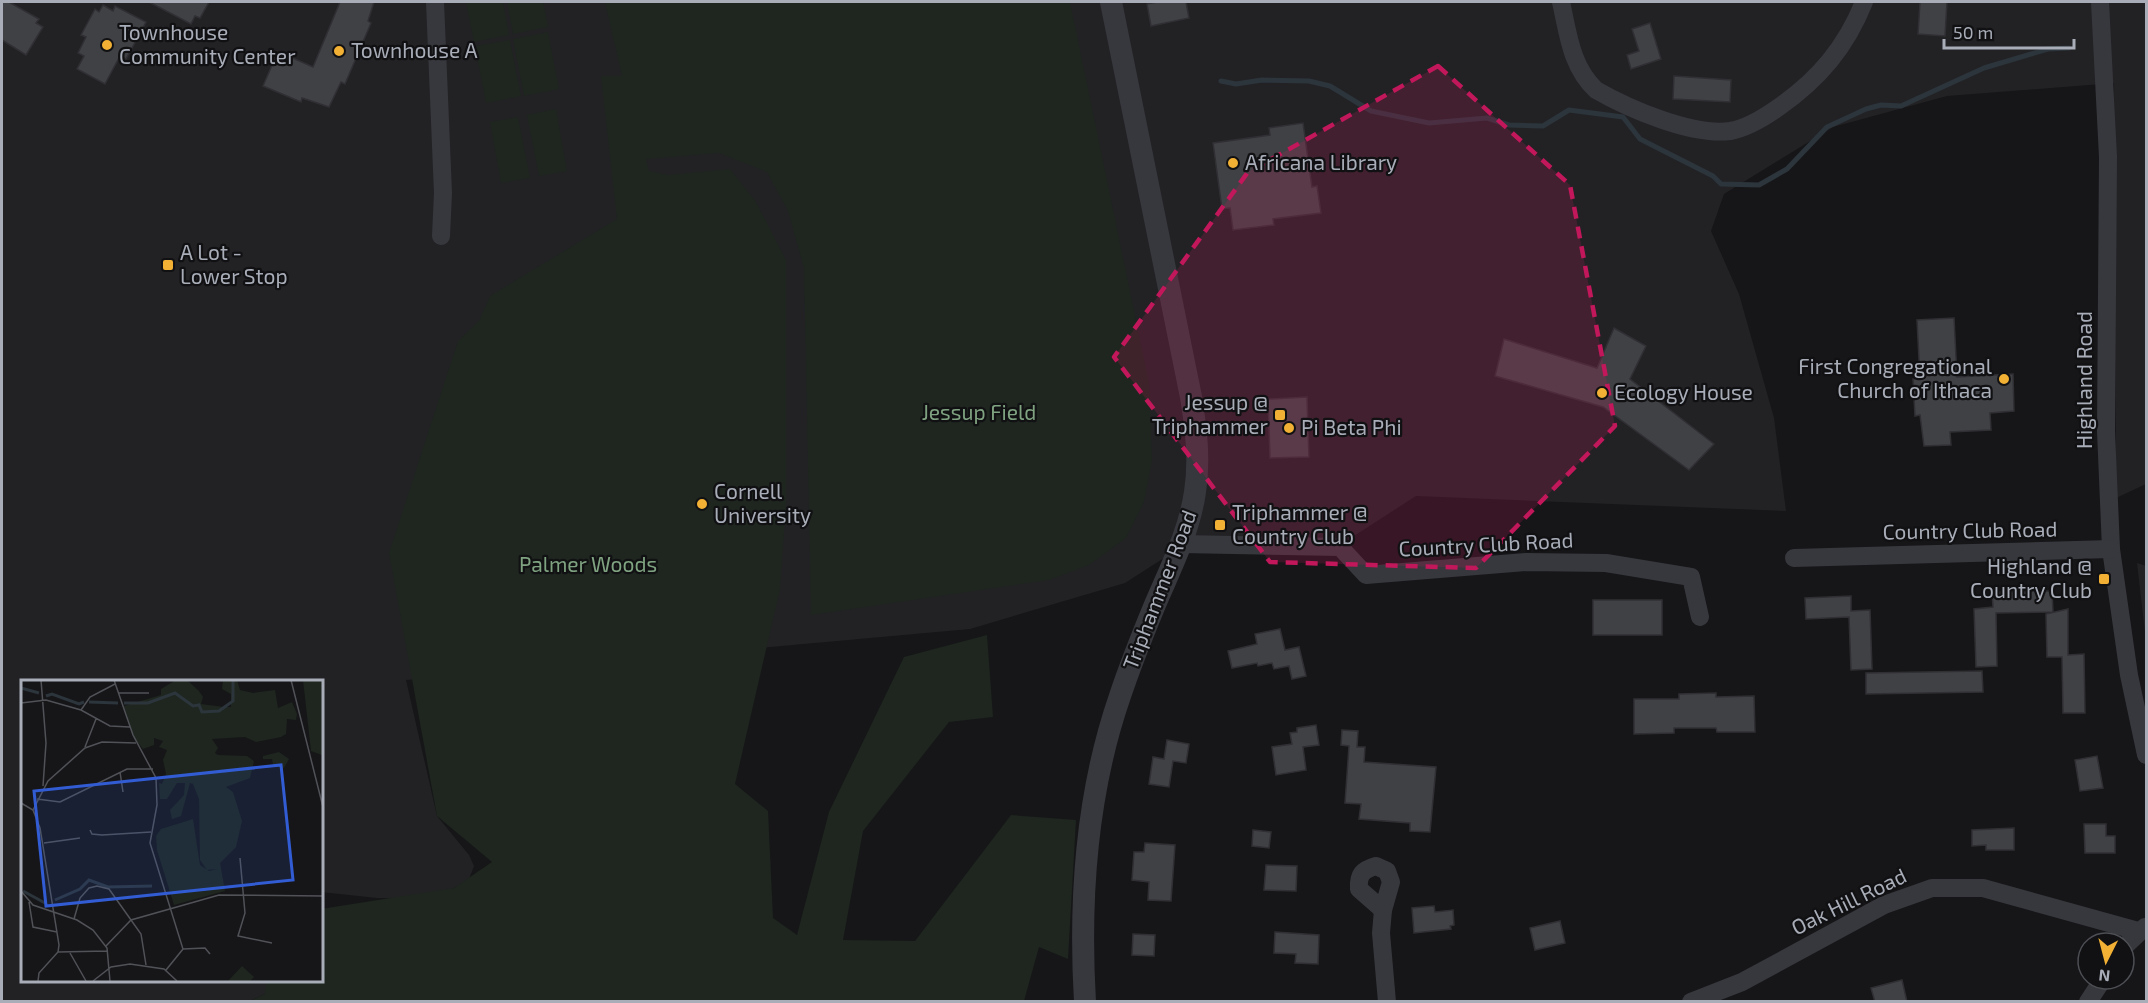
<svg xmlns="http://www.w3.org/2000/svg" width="2148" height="1003" font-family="'Exo 2',sans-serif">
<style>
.built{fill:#222225}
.green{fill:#1e261f}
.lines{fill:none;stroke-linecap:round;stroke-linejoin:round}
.stream{stroke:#2c353c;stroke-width:5}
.building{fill:#404145;stroke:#303034;stroke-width:1.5}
.minor{stroke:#37383d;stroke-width:18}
.tertiary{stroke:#37383d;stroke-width:22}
.marked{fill:#c2185b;fill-opacity:0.2;stroke:#c2185b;stroke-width:4.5;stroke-dasharray:12 8;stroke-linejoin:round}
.poi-dot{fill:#f2b134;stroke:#111113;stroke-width:2}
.labels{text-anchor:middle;stroke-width:4.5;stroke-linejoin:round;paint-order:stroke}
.poi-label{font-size:21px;fill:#a8adb8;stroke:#111113;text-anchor:start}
.street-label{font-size:21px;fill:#a8adb8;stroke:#111113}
.park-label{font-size:21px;fill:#7fa381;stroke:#111113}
.inset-river{fill:none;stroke:#2c353c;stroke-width:3}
.inset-road{fill:none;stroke:#505258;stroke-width:1.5}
.view{fill:#325cd3;fill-opacity:0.15;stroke:#325cd3;stroke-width:3}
.inset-edge{fill:none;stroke:#a8adb8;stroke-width:3}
</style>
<rect width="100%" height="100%" fill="#161618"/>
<g class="built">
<path d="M2,2H2146V484L2116,498L2114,83L1947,96L1833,127L1724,194L1711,231L1739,294L1774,418L1786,511L1416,496L1337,547L1178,549L1125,583L970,629L406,680L437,816L469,855L474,866L469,879L454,888L426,898H377L321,892V682H22V980L270,981L265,994L250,1001L2,1002Z"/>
<path d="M2137,563L2146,566V641Z"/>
</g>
<g class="green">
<path d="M466,2H503L509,35L474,42Z"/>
<path d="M507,2H543L548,27L513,34Z"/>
<path d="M605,2H1070L1149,383L1152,460L1144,502L1126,538L1089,565L1049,580L811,615L804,268L788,211L767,172L719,153L646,159L649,171L668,175L730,169L756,202L786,260V506L780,589L735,784L768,811L773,918L797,935L829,812L904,657L987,635L993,717L949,722L863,831L843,940L915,941L1011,815L1076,820L1068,959L1039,947L1024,1001H250L265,994L266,981L321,980V909L454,888L492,862L437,816L389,553L458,341L479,321L490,296L617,219L601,76H622Z"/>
<path d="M548,32L559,89L524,96L513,39Z"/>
<path d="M510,40L521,96L486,103L475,46Z"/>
<path d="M556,109L567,171L539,176L527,115Z"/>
<path d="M518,117L530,178L501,183L490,122Z"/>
</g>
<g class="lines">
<path class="stream" d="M1221,81L1236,84L1262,80L1309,81L1330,86L1371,111L1429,123L1487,118L1509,125L1543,126L1569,110L1623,117L1640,139L1713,176L1721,184L1759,185L1787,169L1827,127L1866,109L1881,105L1901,106L1984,68L2048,49L2069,48"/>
</g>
<g class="building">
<path d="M2,2H9L39,19L36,23L43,27L26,55L2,40Z"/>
<path d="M149,2H209L200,18L195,16L191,24Z"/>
<path d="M340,2H374L368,21L371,23L345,84L341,82L329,107L302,98L301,102L263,86L276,56L284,59L286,55L313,67Z"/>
<path d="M1157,2H1186L1189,18L1151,26L1147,4Z"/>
<path d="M1920,2H1947L1945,36L1918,34Z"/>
<path d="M103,5L113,11L115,6L146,22L126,59L120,56L105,84L77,69L84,56L78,53L86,37L81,35L95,9L99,12Z"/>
<path d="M1650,23L1661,59L1631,69L1627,55L1639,51L1632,29Z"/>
<path d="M1674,76L1731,80L1730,102L1673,99Z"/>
<path d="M1303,123L1312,187L1317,186L1321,213L1273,219L1274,225L1233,230L1230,208L1222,209L1213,143L1270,135L1269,128Z"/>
<path d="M1954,318L1957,377L2013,374L2014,411L1990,413L1991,430L1950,432L1951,445L1924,446L1920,415L1915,416L1913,379H1920L1917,320Z"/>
<path d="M1614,328L1646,346L1630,379L1714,444L1689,470L1603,407L1495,376L1504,339L1597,368Z"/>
<path d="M1307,397L1309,457L1270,458L1268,399Z"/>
<path d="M2052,591L2053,612L1996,613L1997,666L1976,667L1974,609L1993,607L1992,592Z"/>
<path d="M1851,596V611L1870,610L1872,669L1851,670L1849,617L1806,619L1805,598Z"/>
<rect x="1593" y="600" width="69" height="35"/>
<path d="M2068,609V655L2084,654L2085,713H2063L2062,657H2047L2046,614Z"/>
<path d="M1280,629L1285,650L1299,647L1306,676L1292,679L1289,666L1274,669L1272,663L1258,666L1257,663L1232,668L1228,651L1257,644L1255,634Z"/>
<path d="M1982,671L1983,692L1866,694V673Z"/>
<path d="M1716,693V697L1754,696L1755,732H1717L1716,728H1674V733L1634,734V699H1679V694Z"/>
<path d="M1316,725L1319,745L1303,747L1306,770L1276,775L1272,747L1292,744L1290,733L1297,732V728Z"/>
<path d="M1342,730L1358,731L1357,747H1365L1364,762L1436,767L1430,832L1410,831V823L1359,819L1361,804L1345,803L1349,746L1341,745Z"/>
<path d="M1167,740L1189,744L1186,763L1173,761L1169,787L1149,784L1153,757L1164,759Z"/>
<path d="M2097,756L2103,788L2080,791L2075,760Z"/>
<path d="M2084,824H2106V836H2115V853H2085Z"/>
<path d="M2014,828V850H1986V845L1972,846V830Z"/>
<path d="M1253,830L1271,832L1269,848L1252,846Z"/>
<path d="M1145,843L1175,845L1171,901L1148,900L1149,882L1132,880L1134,852H1144Z"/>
<path d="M1266,865L1297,866L1296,891L1264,890Z"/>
<path d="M1434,906L1435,912L1453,910L1454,925L1450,926L1451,929L1414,933L1412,908Z"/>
<path d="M1560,921L1565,943L1535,950L1530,928Z"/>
<path d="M1275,932L1319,935L1318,964L1295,963L1296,954L1274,953Z"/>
<path d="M1133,934L1155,935L1154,956L1132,955Z"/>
<path d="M1902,980L1907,1002H1875L1871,988Z"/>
</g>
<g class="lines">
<g class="minor">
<path d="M435,2L443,193L441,236"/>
<path d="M1561,2C1568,33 1571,67 1596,90C1629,109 1692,136 1730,131C1748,128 1765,117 1779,107C1819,79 1846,47 1864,2"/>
<path d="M2100,2L2108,157L2106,431L2111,549L2129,675L2146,755"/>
<path d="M1181,544L1340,547L1366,575L1526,562L1606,563L1691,577L1700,617"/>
<path d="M1794,558L2111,549"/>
<path d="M1376,866L1387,871L1391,882L1383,910L1359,889C1358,875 1362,870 1376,866Z"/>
<path d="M1383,910L1381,933L1387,1002"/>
<path d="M2124,947L2145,927"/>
<path d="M1691,1002L1742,982L1884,905L1932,888H1983L2138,931"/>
<path d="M2088,1002L2103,979"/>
</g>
<path class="tertiary" d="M1085,1002C1079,900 1086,794 1120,696C1130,666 1142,636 1154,607C1170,569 1189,533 1195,492C1200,460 1196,428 1191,397L1111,2"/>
</g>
<path class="marked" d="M1438,66L1570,185L1615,426L1476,568L1270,562L1114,357L1248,172Z"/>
<g class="poi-dot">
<circle cx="107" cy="45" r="6"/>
<circle cx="339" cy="51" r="6"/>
<circle cx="1233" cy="163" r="6"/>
<rect x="162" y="259" width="12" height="12" rx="3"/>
<circle cx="2004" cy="379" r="6"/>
<circle cx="1602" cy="393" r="6"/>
<rect x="1274" y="409" width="12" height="12" rx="3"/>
<circle cx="1289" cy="428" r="6"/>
<circle cx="702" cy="504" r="6"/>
<rect x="1214" y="519" width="12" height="12" rx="3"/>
<rect x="2098" y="573" width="12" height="12" rx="3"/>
</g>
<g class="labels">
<g class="poi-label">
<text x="119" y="40">Townhouse<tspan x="119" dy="24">Community Center</tspan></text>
<text x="351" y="58">Townhouse A</text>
<text x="1245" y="170">Africana Library</text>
<text x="180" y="260">A Lot -<tspan x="180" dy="24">Lower Stop</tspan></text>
<text x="1992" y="374" text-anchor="end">First Congregational<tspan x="1992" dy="24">Church of Ithaca</tspan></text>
<text x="1614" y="400">Ecology House</text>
<text x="1268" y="410" text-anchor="end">Jessup @<tspan x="1268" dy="24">Triphammer</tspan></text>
<text x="1301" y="435">Pi Beta Phi</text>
<text x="714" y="499">Cornell<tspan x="714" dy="24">University</tspan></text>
<text x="1232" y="520">Triphammer @<tspan x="1232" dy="24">Country Club</tspan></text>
<text x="2092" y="574" text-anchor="end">Highland @<tspan x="2092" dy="24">Country Club</tspan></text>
</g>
<g class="street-label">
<text transform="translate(2085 380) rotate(-90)" y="7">Highland Road</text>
<text transform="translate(1970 531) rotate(-1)" y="7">Country Club Road</text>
<text transform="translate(1486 545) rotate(-3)" y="7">Country Club Road</text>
<text transform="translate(1160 590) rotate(-69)" y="7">Triphammer Road</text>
<text transform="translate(1849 902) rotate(-26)" y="7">Oak Hill Road</text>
</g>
<g class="park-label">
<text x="979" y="420">Jessup Field</text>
<text x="588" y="572">Palmer Woods</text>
</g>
</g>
<g transform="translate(21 680)">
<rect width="302" height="302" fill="#161618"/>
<path d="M155,0H166L178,11L182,17L180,24L203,27H210V14L201,9L202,0H216L219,10L232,13L254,10L257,28L271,22L276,34L275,40L266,39L265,54L260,57L235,62L224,57L191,59L197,68L194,73L197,75L226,76L233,81L229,98L205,107L212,112L221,141L215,167L199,183L204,211L153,225L136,170L135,156L140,149L172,139L179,185L188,191L196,189L186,190L179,180L178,119L172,104L169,103L160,136L151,139L149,130L163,115L164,103H156L146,119H139L138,103L141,104L145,94L142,80L146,70L138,67L142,61L133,58V65L122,69L113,58L103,26L140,15V9ZM282,0H301V75L290,71ZM258,72L268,79L263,88L252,86L251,79H242V76ZM221,286L233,297L229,301H207Z" fill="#1e261f"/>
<path class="inset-river" d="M0,8L18,13M25,16L31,14L58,24L63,22M68,22L97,23M103,23H127L154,13L172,26L178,25L181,32L198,31L212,21V0M2,211L24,223M34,220L59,209L68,200L87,207L131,206"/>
<path class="inset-road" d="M20,0L25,63L22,106M93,0L112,55L135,98L136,125L129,163L162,269L145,290M270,0L302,127M97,13H128M0,23L25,20L60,30L89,46L109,47M60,30L69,17L94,4M64,67L75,39M99,92L102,112M16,119L39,122L106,89H132M0,123L12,130L19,148L38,265L37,272L18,293L17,301M12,130L27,101L64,68L81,62L115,63M69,150L71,154L81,155L130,152M23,163L59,158M219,178L224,233L217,256L251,263M0,211L12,225L56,240L72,250L86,268L89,301M8,222L12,247L36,252M53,239L59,218L68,208L76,206L88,209L120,254L125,285M85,266L110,240L198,215L302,216M162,269L184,268L189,274M37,272L86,271M49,273L65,301M72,301L90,287L109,284L143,289L156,301"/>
<path class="view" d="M260,85L272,200L25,226L13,111Z"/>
<rect width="302" height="302" class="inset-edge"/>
</g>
<rect width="2148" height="1003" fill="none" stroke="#a8adb8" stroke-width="6"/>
<g transform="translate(2106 961) rotate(186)"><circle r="28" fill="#111113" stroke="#4d4f55" stroke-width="1.5"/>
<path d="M0-4.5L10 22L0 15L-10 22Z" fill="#f2b134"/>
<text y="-9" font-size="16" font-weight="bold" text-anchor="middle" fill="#a8adb8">N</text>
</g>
<path d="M1944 39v9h130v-9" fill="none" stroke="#a8adb8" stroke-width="3"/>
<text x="1953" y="39" font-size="18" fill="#a8adb8" stroke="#111113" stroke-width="4.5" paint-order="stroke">50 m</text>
</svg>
